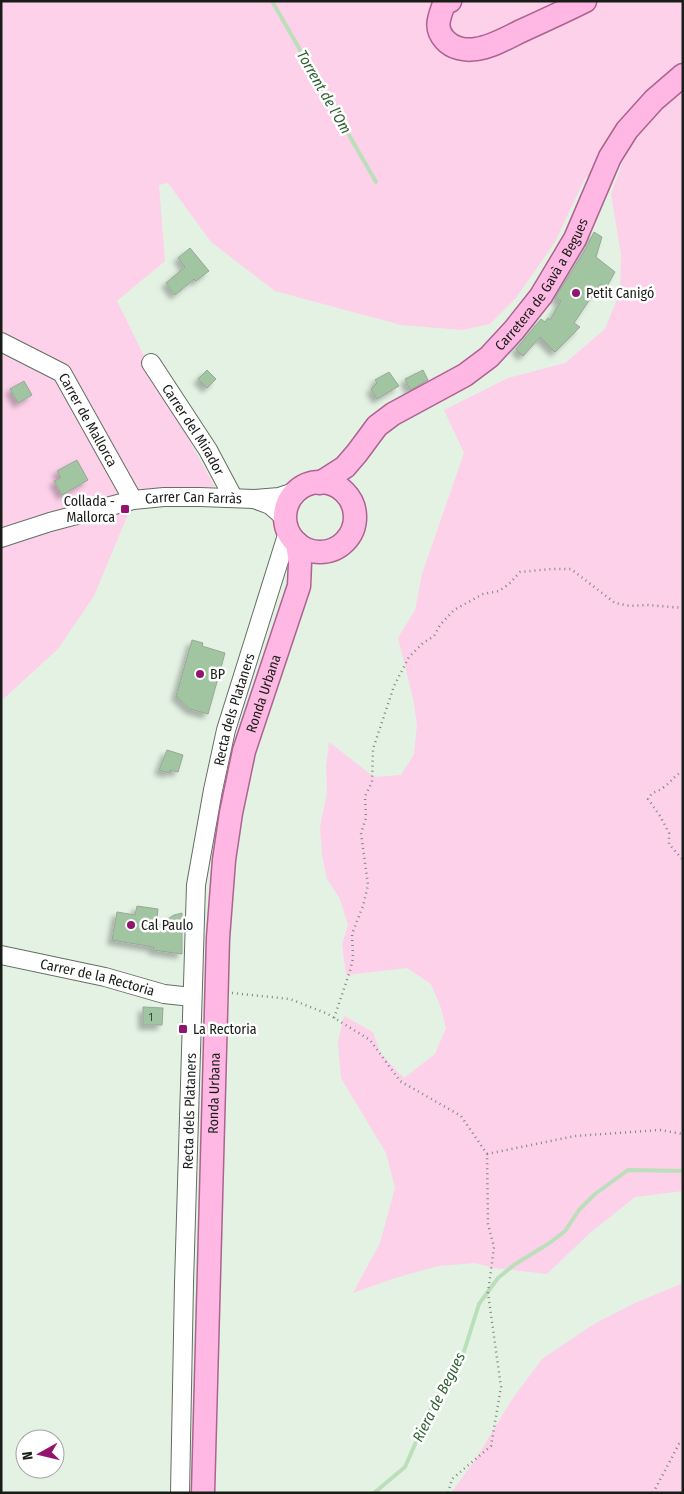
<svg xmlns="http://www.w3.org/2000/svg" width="684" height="1494" font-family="'Fira Sans Condensed',sans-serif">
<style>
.green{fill:#fdd1e9}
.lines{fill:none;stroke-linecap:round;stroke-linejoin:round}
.stream{stroke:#bbdfbb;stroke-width:4}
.building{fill:#a1c5a1;stroke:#99a699;filter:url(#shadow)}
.minor-casing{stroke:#636f63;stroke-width:20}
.major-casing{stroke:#ad6390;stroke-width:25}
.path{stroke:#7e887e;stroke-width:2.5;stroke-dasharray:1 4;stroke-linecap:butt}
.minor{stroke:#fff;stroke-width:18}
.major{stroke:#feb8e3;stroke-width:22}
.poi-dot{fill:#93146e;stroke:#fff;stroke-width:2}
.labels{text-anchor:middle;stroke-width:5;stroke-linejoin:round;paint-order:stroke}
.number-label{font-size:11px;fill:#3a473a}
.street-label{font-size:14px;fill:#181d18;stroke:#fff}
.poi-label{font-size:14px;fill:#181d18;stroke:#fff;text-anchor:start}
.water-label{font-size:15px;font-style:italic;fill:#306232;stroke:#fff}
</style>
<defs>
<filter id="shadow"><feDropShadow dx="-4.5" dy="4.5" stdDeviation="2.5" flood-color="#0004"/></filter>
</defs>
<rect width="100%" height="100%" fill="#e4f2e4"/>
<g class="green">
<path d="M1,1H683V1191L635,1197L589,1234L547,1274L494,1268L475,1263L438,1266L395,1278L353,1293L380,1243L395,1188L386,1153L341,1078L338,1042L344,1016L373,1032L381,1054L404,1078L435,1054L446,1028L440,1005L431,984L407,968L346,975L342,944L348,925L340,899L327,879L322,855L320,827L327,793L326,767L329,742L374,777L401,775L414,754L417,725L413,698L398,638L415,610L422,574L464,453L444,410L508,378L565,363L605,329L620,292L621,255L611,194L622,164L585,178L555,242L516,298L490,324L462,330L401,325L275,291L211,242L168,183L159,185L165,261L117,301L153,374L215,487L138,490L94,596L58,649L1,701Z"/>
<path d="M683,1283V1493H451L475,1460L513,1398L542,1359L594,1324L635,1303Z"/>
</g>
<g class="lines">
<g class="stream">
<path d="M272,1L376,182"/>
<path d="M374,1493L405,1467L431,1408L461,1361L479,1304L498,1278L514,1265L551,1242L565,1231L579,1210L595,1194L628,1170L683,1171"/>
</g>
</g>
<g class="building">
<path d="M594,232L602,237L596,257L615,272L606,288L600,284L574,323L580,327L555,352L540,337L523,356L516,349L541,319L545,322L548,318L550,320L561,301L555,298L585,250Z"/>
<path d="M190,248L209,271L196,281L194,279L175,295L166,283L185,267L178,258Z"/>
<path d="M207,370L216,379L207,388L198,379Z"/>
<path d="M423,370L428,380L410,390L405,379Z"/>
<path d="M389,372L399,386L377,399L371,389L377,383L375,380Z"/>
<path d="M24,381L32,395L18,403L10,389Z"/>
<path d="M77,460L88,480L62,495L54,481L61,478L57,471Z"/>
<path d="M192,640L203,643L202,646L225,653L208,714L190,709L176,696Z"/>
<path d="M167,750L183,755L178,772L170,770L169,773L159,770Z"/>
<path d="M137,906L158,909L156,927L174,915L182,913V954L153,950L154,947L112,940L117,912L135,915Z"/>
<path d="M143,1007L163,1008L162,1025H143Z"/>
</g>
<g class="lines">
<defs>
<g id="minor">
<path id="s1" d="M1,342L62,373L133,500"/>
<path id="s2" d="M151,363L208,450L233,497"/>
<path d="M254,499L270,505L285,518"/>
<path id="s3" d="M1,538L50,522L133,500L164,497H200L254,499L279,497L297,491"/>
<path id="s4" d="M1,955L105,977L164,994L192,997"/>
<path id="s5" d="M180,1493L184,1283L196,885L213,790L226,730L288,532"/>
</g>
<g id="major">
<path d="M450,1L444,4C439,18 434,28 445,40C452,48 465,51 476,49C491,47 505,39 519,32C541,22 563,12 585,1"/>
<circle cx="320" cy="517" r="35"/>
<path id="s6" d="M320,483L345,467L357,453L377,426L393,414L465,375L489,357L514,330L541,296L575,239L610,157L627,130L654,100L683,75"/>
<path id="s7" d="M203,1493L218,938L224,860L231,813L244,751L299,586L300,563L297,543"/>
</g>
</defs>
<use href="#minor" class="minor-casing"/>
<use href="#major" class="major-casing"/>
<g class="path">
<path d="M683,771C675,775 671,782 664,787C657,793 653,790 648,799L660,816L669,833V844L683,860"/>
<path d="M232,993L290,999L328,1014L370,1040L400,1081L461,1116L487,1154L488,1224L494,1247L488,1293L501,1387L491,1446L452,1479L448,1493"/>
<path d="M334,1018L350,971L353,958L352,934L363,906L368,885L361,833L366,818L365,796L372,782L373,749L394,686L409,657L423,643L434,636L440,625L454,610L483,594L499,591L509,584L520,572L551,569H571L615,603L630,606L647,605L683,608"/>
<path d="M487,1154L575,1136L660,1130L683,1134"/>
<path d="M653,1493L679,1444L683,1443"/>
</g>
<use href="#minor" class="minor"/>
<use href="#major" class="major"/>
</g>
<g class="poi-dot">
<circle cx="576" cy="293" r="5"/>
<rect x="120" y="504" width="10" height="10" rx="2.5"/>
<circle cx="200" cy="674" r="5"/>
<circle cx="131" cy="925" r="5"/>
<rect x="178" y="1024" width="10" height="10" rx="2.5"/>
</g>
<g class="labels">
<g class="number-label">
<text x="151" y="1021">1</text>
</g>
<g class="street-label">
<text dy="5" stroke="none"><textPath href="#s6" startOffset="304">Carretera de Gavà a Begues</textPath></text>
<text dy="5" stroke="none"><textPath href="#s1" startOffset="122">Carrer de Mallorca</textPath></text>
<text dy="5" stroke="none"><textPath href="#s2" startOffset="79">Carrer del Mirador</textPath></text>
<text dy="5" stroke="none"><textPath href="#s3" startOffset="198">Carrer Can Farràs</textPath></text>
<text dy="5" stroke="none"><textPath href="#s7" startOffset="805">Ronda Urbana</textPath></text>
<text dy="5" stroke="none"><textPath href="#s5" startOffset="788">Recta dels Plataners</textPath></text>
<text dy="5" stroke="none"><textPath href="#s4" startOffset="99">Carrer de la Rectoria</textPath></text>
<text dy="5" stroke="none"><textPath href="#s7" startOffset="400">Ronda Urbana</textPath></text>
<text dy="5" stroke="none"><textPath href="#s5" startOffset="382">Recta dels Plataners</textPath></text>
</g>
<g class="poi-label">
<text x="586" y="298">Petit Canigó</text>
<text x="115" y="506" text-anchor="end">Collada -<tspan x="115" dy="16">Mallorca</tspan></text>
<text x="210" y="679">BP</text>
<text x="141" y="930">Cal Paulo</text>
<text x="193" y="1034">La Rectoria</text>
</g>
<g class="water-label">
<text transform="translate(324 92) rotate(60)" y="5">Torrent de l'Om</text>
<text transform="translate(439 1397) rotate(-63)" y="5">Riera de Begues</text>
</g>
</g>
<rect width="684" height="1494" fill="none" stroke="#181d18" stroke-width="5"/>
<g transform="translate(40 1454) rotate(262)"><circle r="24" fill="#ffffff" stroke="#a3a5a3"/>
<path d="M0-4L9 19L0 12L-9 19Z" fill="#93146e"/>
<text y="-8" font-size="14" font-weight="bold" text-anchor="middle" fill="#181d18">N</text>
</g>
</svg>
